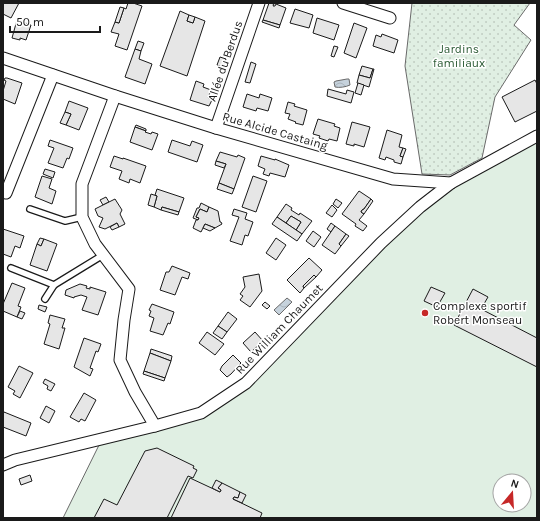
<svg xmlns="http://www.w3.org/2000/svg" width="540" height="521" font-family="Karla,sans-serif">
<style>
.grass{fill:#e0efe3;stroke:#6a6a6a;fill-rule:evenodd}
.garden{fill:url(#garden-dots);stroke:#6a6a6a}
.water{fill:url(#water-waves);stroke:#6a6a6a}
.building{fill:#e6e6e6;stroke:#1a1a1a}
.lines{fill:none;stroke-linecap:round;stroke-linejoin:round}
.service-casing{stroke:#1a1a1a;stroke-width:8}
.minor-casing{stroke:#1a1a1a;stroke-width:13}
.service{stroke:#fff;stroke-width:5.5}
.minor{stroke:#fff;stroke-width:11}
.poi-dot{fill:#c62828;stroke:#fff;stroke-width:1.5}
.labels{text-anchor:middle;stroke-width:3;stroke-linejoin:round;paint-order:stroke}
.park-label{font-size:12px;fill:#2b5a34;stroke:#fff}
.street-label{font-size:12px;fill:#1a1a1a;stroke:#fff}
.poi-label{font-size:12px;fill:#1a1a1a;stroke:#fff;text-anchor:start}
</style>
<defs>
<pattern id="garden-dots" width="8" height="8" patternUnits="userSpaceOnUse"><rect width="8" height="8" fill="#e0efe3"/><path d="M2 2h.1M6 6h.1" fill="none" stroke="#c0ccc2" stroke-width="1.8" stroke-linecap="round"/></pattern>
<pattern id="water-waves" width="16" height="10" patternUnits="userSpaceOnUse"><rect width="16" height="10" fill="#c6d2dc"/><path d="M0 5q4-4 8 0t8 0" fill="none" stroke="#aab4bc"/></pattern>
</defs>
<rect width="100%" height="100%" fill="#fff"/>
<path class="grass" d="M537,136V518H63L102,439L201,413L245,383L420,207ZM500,481H524V505H500Z"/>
<path class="garden" d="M412,3H530L514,25L531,40L495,97L482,158L450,175L422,174L405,66Z"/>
<g class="water">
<path d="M347,79H349L350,85C346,87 339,88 335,87L334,82L336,81Z"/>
<path d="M287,298L292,302L279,315L274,310Z"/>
</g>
<g class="building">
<path d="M3,3H19L11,18L3,14Z"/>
<path d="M128,3H133L142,6L127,50L115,46L119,34L111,32L115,22L119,23L124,8L126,9Z"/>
<path d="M269,3L274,4L273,6H275L276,4L286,8L280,25L263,20Z"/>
<path d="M120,7L124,8L119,23L115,22Z"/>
<path d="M295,9L313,15L309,28L290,23Z"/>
<path d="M180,11L189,15L187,21L193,23L195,17L205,21L187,76L160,66Z"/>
<path d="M189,15L195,17L193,23L187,21Z"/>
<path d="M317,18L339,25L334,40L313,33Z"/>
<path d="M17,20L31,25L26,40L20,38V40L12,38Z"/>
<path d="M263,20L280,25L279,28L262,22Z"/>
<path d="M354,23L367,28L356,58L344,53Z"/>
<path d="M382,34L398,40L394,53L373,46L376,35L381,37Z"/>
<path d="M138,41L144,43L141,51L135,49Z"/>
<path d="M334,46L338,47L334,57L331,56Z"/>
<path d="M135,49L141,51L139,59L152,64L145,84L125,77Z"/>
<path d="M220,57L226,59L223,67L217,65Z"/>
<path d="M251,62L256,64L250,83L245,82Z"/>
<path d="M362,66L373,69L370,78L359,75Z"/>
<path d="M373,69H374L369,87L357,83L359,75L370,78Z"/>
<path d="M5,78H7L22,83L15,104L3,99V91L6,81L4,80Z"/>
<path d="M535,80L537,84V111L515,122L502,97Z"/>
<path d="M196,81L204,84L203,87L211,90L208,98L212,100L209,106L190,100Z"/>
<path d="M358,83L364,85L361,95L355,93Z"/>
<path d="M328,89L346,94L347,90L354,92L351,103L327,96Z"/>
<path d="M247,94L259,98L260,94L272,98L268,111L257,108L256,111L243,107Z"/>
<path d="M69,101L88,108L79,130L66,125L71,114L65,112Z"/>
<path d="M288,102L295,104L294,106L307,110L303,125L295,123L296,122L288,119L290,114L285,113Z"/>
<path d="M65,112L71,114L66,125L60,123Z"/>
<path d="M318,119L335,124L334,126L340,128L337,141L329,139L328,141L319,138L320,136L313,134Z"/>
<path d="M352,122L370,127L364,147L354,144V146L346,144Z"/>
<path d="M136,125L146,129V131L135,127Z"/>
<path d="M135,127L146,131L145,132L151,134L152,132L158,134L152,150L130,142Z"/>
<path d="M387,130L402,135L399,147L403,148L400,156L403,157L401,164L394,162V160L386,157L385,160L379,158Z"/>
<path d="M50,140L73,148L69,159L67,158L63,168L48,163L54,148L48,146Z"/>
<path d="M172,140L190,146L192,141L203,145L197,162L168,152Z"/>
<path d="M403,148L406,149L403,157L400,156Z"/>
<path d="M220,152L237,157L238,155L245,158L234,189L219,183L226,164L216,161Z"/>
<path d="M114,156L123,159V158L146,166L140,183L130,179L129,183L119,179L122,171L110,167Z"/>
<path d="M261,156L275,160V159L289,165L285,177L270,173L269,176L263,174L265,169L258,166Z"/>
<path d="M216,161L226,164L224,168L215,165Z"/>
<path d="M45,169L55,172L53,178L43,174Z"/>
<path d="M42,176L52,179L49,188L56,191L52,204L35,197Z"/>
<path d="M253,176L267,181L256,212L242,207Z"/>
<path d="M219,183L234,189L232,194L217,189Z"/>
<path d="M157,189L184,198L179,212L162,207L161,210L154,207L157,196L155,195Z"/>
<path d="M359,191L371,199L364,209L362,210L361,212L364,214L359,220L367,226L363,231L355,226L356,224L342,214Z"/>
<path d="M151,194L157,196L154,207L148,205Z"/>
<path d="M106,197L109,202L103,205L100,200Z"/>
<path d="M115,199L122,210L120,214L125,224L119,227L117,223L105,229L99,227L103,218L98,216L95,209Z"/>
<path d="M336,199L342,203L338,208L333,204Z"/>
<path d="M371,199L373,201L364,214L361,212L362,210L364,209Z"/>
<path d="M201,203L209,207L207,212L200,209L196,217L199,218L198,220L193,218L197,208H199Z"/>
<path d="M286,204L292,208L291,210L299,215L300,213L312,221L302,234L296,230L301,222L291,216L286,223L277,217Z"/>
<path d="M332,205L337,210L332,217L326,213Z"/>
<path d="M162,207L179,212L178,215L161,210Z"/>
<path d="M209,207L218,211L220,222H221L222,224L215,228L205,224L201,232L193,228L196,220H198L199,218L196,217L200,209L207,212Z"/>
<path d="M234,209L247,213L245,219L253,222L248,236L245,235L242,245L230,241L239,217L232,215Z"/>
<path d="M291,216L301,222L296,230L286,223Z"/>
<path d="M277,217L302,234L297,241L272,224Z"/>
<path d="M117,223L119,227L112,230L110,227Z"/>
<path d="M331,223L335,226L331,232L327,229Z"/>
<path d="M205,224L215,228L210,231L203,228Z"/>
<path d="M335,226L346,234L339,244L341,246L335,254L322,245Z"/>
<path d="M3,229L24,236L20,248L15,246L11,257L3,254Z"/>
<path d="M313,231L321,237L314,247L306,241Z"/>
<path d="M346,234L349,236L341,246L339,244Z"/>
<path d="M40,238L44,239L41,246L37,244Z"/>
<path d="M276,238L286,245L276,260L266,253Z"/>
<path d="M44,239L57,244L47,271L30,265L37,244L41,246Z"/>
<path d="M309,258L322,270L316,277L314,275L303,286L304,288L300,293L287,280Z"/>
<path d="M172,266L190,273L188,279L182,277L175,295L160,290L166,272H169Z"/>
<path d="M259,274L262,291L250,307L240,300L243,296L240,294L245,287L243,277Z"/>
<path d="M314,275L316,277L304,288L303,286Z"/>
<path d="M12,283L25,288L18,306L21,307L17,317L3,311V304Z"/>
<path d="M80,284L87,286L86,288L90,289V287L106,292L98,315L82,310L87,297L81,295L74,297V298L65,295L66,290Z"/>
<path d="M431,287L445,293L437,307L424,301Z"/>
<path d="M473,289L488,297L481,309L537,338V367L454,325Z"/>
<path d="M265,302L270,306L267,309L262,305Z"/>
<path d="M152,304L174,312L170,324L168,323L163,335L150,331L154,318L149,316L151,311L149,310Z"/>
<path d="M39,305L47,307L45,312L38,309Z"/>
<path d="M20,311L25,313L22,319L17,317Z"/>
<path d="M228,312L237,319L227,332L218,326Z"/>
<path d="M50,315L65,319L62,328H65L59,349L44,344L50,324L48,323Z"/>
<path d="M218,326L227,332L222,339L213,333Z"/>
<path d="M207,332L224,344L215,355L199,343Z"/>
<path d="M255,332L263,341L251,352L243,343Z"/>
<path d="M84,338L101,344L98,352L96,351L90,368L93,369L90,376L74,367Z"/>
<path d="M151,349L172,356L171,361L150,353Z"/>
<path d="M150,353L171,361L165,378L144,371Z"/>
<path d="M233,355L241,363L231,374L227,377L220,370L222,366Z"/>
<path d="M19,366L33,373L20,398L13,394L15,391L8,387Z"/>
<path d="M144,371L165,378L164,381L143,374Z"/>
<path d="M45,379L55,384L51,391L47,389L48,386L43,383Z"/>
<path d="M84,393L96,400L85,421L81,419L79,422L70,417Z"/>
<path d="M46,406L55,411L49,423L40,418Z"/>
<path d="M4,412L31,423L26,436L3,427V415Z"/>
<path d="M157,448L194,466L193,468L197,470L193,478L188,476L167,518H94L104,499L117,505L145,451Z"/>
<path d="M30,475L32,481L21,485L19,479Z"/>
<path d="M190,478L220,492L221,490L218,488L222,483L240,492L238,498L234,497L233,499L262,513L260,518H171Z"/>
<path d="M216,480L222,483L218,488L221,490L220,492L212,488Z"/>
<path d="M240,492L246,495L242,503L233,499L234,497L238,498Z"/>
</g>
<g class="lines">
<defs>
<g id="service">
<path d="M30,209L65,221L82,217"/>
<path d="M11,268L54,285L103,255"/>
<path d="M45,299L54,285"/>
</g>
<g id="minor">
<path d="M343,3L390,18"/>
<path d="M3,58L115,96L216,128L393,179L451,183L537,136"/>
<path d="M115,96L82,184V217L95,244L129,289L124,320L120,360L135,392L155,426"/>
<path d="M216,128L259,3"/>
<path d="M3,192L6,193L53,75"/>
<path d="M3,465L15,460L155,426L201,413L246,383L381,243L420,207L451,183"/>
</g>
</defs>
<use href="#service" class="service-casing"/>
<use href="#minor" class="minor-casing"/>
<use href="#service" class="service"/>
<use href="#minor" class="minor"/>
</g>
<circle class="poi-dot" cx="425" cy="313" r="4"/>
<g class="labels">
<g class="park-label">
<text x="459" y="53">Jardins<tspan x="459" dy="14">familiaux</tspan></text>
</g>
<g class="street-label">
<text transform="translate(225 61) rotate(-71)" y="4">Allée du Berdus</text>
<text transform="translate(275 131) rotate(16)" y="4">Rue Alcide Castaing</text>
<text transform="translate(279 329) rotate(-46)" y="4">Rue William Chaumet</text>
</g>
<g class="poi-label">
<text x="433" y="310">Complexe sportif<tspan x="433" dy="14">Robert Monseau</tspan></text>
</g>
</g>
<rect width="540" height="521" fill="none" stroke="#1a1a1a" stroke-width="8"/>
<g transform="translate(512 493) rotate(18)"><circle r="19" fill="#ffffff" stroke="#a3a3a3"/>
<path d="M0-3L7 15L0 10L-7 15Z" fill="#c62828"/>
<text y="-6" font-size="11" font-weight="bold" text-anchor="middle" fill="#1a1a1a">N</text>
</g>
<path d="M10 26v6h90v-6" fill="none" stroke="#1a1a1a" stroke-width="2"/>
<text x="16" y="26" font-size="12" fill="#1a1a1a" stroke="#ffffff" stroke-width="3" paint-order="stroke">50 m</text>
</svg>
